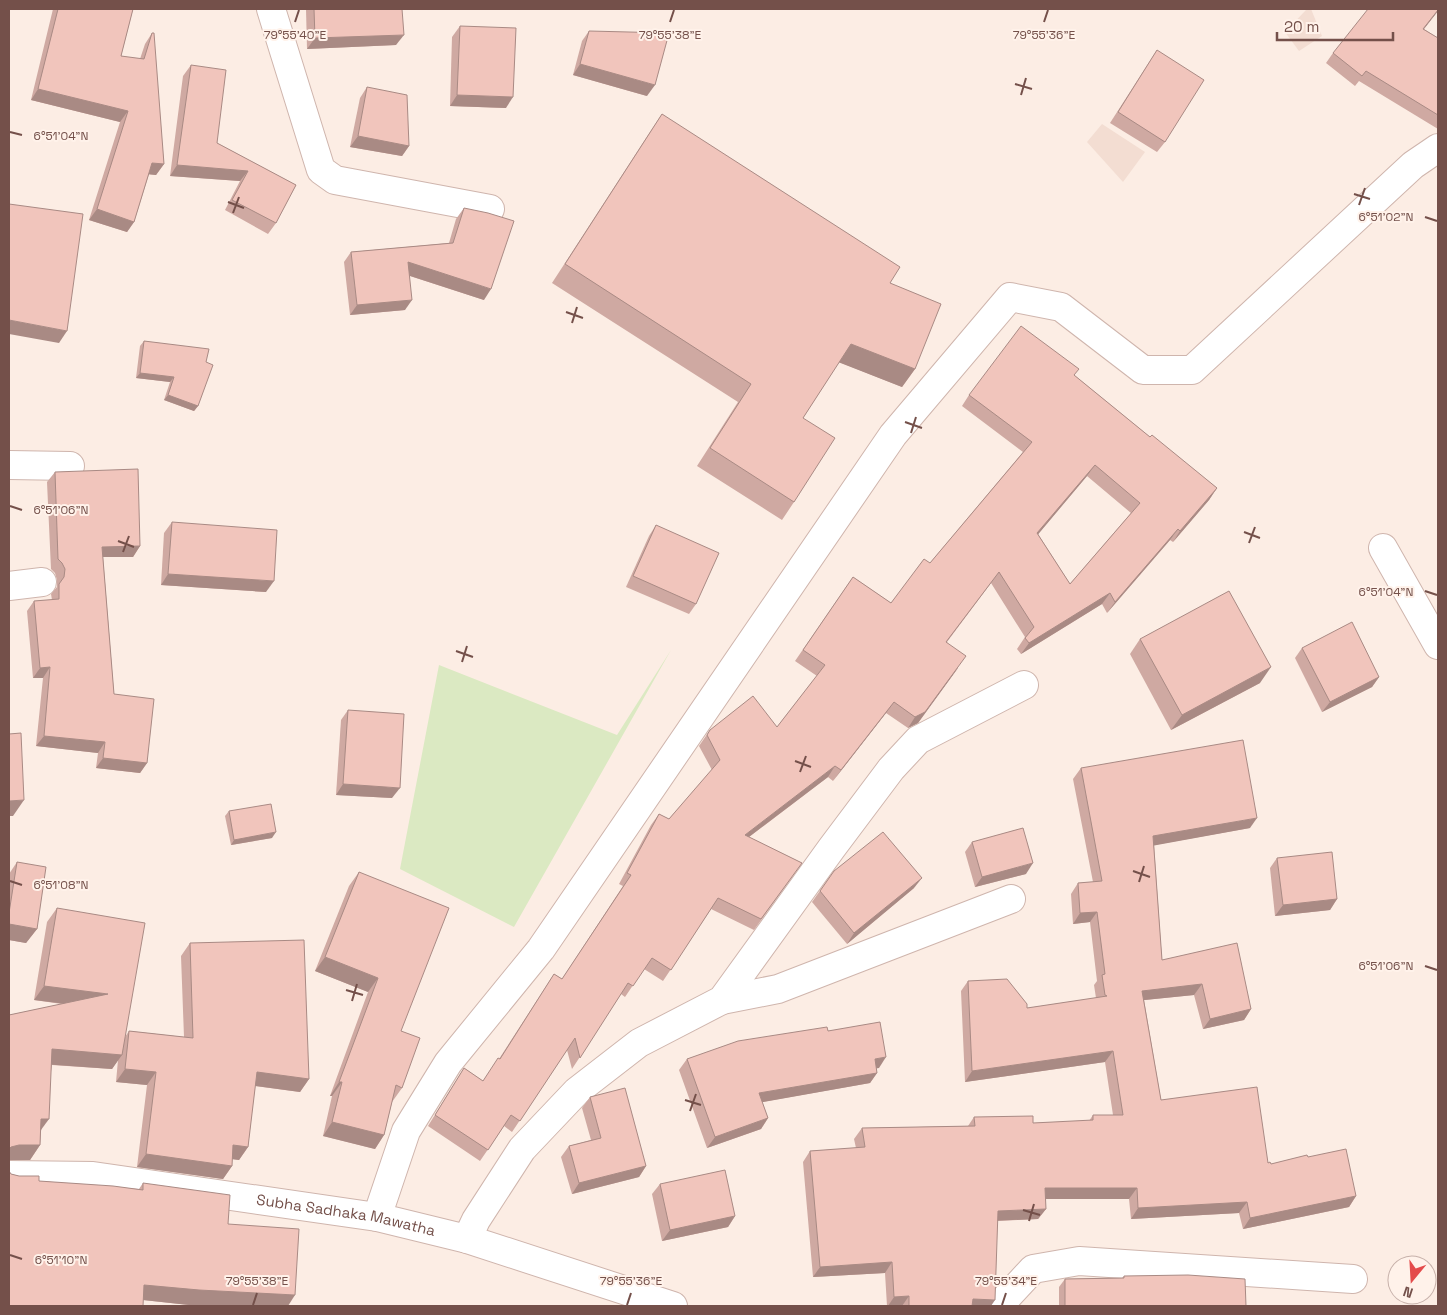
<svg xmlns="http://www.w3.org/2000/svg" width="1447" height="1315" font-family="'Space Grotesk',sans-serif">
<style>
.residential{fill:#f3ddd2}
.green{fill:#dbe9c2}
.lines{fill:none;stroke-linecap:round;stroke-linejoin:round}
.street-casing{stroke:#cfb5ad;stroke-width:30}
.street{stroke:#fff;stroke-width:28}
.wall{fill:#cfa9a2;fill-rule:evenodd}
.shaded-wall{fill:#a98a84}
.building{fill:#f1c5bc;stroke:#a98a84;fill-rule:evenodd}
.ticks{fill:none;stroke:#74504a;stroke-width:2}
.labels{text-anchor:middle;stroke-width:4;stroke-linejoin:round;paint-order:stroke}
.street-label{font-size:15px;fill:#74504a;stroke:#fff2ea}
.ticks-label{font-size:12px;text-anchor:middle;fill:#74504a;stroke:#fff2ea;stroke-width:4;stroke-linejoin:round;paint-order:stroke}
</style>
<rect width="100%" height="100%" fill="#fcede4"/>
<g class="residential">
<path d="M1307,9H1311L1322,36L1299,51L1285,32Z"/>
<path d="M1102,124L1145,152L1123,182L1087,142Z"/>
</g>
<path class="green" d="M671,650L514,927L400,869L439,665L617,735Z"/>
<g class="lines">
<defs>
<g id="street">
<path d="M271,9L321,170L335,180L490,209"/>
<path d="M9,465L70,466"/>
<path d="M1383,548L1438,645"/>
<path d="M9,586L42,582"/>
<path d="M722,1000L778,989L1011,899"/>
<path id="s1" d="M9,1175L93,1176L377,1217L467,1239L673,1306"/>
<path d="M377,1217L406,1131L448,1063L541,949L893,435L1010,297L1061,307L1143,370H1192L1413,165L1438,148"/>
<path d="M467,1239L476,1220L522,1149L577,1091L639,1043L722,1000L831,849L891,769L918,740L1024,685"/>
<path d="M1003,1306L1007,1297L1033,1269L1079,1261L1353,1279"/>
</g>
</defs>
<use href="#street" class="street-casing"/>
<use href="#street" class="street"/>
</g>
<g class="wall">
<path d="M53,9H133L121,56L140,59L145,44L152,33L164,164L156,175L149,174L134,222L127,232L89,220L120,122L31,100Z"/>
<path d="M306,9H402L396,45L307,49Z"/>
<path d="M1438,9V11L1424,29L1438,38V129L1359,81L1355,86L1326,63L1333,53Z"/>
<path d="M460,26L506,108L450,106L452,37Z"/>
<path d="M589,31L647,96L573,75L582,41Z"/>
<path d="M1157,50L1165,142L1157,152L1110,123Z"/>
<path d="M191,65L217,143L296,185L276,223L268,234L225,210L240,181L170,176L183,76Z"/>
<path d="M367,87L409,146L402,156L350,147L360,98Z"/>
<path d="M662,114L890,283L915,369L902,387L839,362L803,418L794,502L782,520L697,466L738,402L552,283L650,132Z"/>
<path d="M464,208L484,300L410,276L405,310L350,315L344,262L351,252L449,243L456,219Z"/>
<path d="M144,341L206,362L198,406L194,411L164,400L170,382L136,378L140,346Z"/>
<path d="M1074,375L1150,437L1217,488L1209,500L1173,542L1170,540L1107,613L1102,604L1021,654L1017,649L1025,637L991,583L947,642L958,668L918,723L908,728L886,713L833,781L828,777L749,837L802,863L754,930L711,909L663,981L644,969L625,997L621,994L572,1069L567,1050L512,1132L504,1126L480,1161L428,1126L464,1068L483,1081L499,1059L554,974L562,979L623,886L619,884L651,825L659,814L669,819L712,770L699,746L710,730L777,727L817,676L795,661L853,577L891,603L930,563L1023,452L962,406L969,395ZM1087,476L1131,513L1070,584L1038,534Z"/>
<path d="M55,472L140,546L133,557H103L114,694L147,763L140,773L96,768L98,753L36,746L43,678H33L27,611L34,601L52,600L51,594L57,587V580L55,573L51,569L47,482Z"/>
<path d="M172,522L266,592L161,585L164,533Z"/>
<path d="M656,525L696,604L689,614L626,587L649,536Z"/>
<path d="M1140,639L1260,683L1171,730L1130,654Z"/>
<path d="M1302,648L1379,677L1372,687L1322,712L1295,658Z"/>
<path d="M348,710L392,798L336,795L341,720Z"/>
<path d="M1081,768L1250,828L1154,845L1162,960L1251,1009L1244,1020L1203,1029L1194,995L1144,1000L1161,1100L1268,1163L1271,1164L1308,1157L1356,1196L1349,1207L1243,1229L1239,1213L1131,1219L1129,1199H1045L1046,1209L1038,1219L997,1221L991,1306H887L885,1273L813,1277L803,1162L810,1151L856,1148L854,1139L862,1128L968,1126L974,1117L1033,1123L1089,1121L1093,1115H1113L1105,1062L965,1082L961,991L968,981L1027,1008L1096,998L1094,985L1097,981L1090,922L1073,924L1071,894L1078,883L1093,882L1073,779Z"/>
<path d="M229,811L272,838L231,845L225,816Z"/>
<path d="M972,842L1026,874L975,887L965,852Z"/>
<path d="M1277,858L1337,899L1330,910L1275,916L1270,868Z"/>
<path d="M17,862L37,929L26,943L9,940V874Z"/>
<path d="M834,871L914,888L847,944L812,902Z"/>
<path d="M359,872L401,1031L402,1088L392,1102L384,1135L375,1149L323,1136L332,1096H330L368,992L315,971L349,886Z"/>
<path d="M57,908L125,1037L129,1031L184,1037L181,956L190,943L309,1079L300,1092L255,1086L248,1147L239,1160L232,1159V1166L223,1179L137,1167L147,1085L116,1082L118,1060L112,1069L52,1065L41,1131L40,1145L30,1160H9V1015L62,1004L34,1000L47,922Z"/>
<path d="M828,1031L879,1068H876L877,1073L870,1083L762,1102L768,1118L761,1129L707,1148L679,1070L687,1059Z"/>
<path d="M590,1097L646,1166L639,1177L572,1194L561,1157L569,1146L591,1140L582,1108Z"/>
<path d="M11,1174L39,1181L139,1189L143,1183L189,1305L143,1300Z"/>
<path d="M660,1184L735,1216L728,1227L662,1241L652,1194Z"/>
<path d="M1124,1276L1246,1306H1059V1287L1065,1279L1122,1278Z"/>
</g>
<g class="shaded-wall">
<path d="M1438,10V11L1416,39L1423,29Z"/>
<path d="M404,35L396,45L307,49L315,38Z"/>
<path d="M580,64L655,85L647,96L573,75Z"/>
<path d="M38,89L128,111L120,122L31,100Z"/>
<path d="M457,95L513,97L506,108L450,106Z"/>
<path d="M358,136L409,146L402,156L350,147Z"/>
<path d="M152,163L164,164L156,175L145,174Z"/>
<path d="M177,165L248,171L240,181L170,176Z"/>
<path d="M97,209L134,222L127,232L89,220Z"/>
<path d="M408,262L491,289L484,300L401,273Z"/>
<path d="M412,300L405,310L350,315L357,305Z"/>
<path d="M9,320L67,331L59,343L9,334Z"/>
<path d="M851,344L915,369L902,387L838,362Z"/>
<path d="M140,373L174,377L170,382L136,378Z"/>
<path d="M168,395L198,406L194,411L164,400Z"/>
<path d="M1095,465L1087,476L1030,544L1037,533Z"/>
<path d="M1217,488L1209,500L1173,542L1180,531Z"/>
<path d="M1178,529L1170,540L1107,613L1115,602Z"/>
<path d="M140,546L133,557H95L102,547Z"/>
<path d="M168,574L274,581L266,592L161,585Z"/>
<path d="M1110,593L1102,604L1021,654L1029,643Z"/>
<path d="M50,667L43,678H33L40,668Z"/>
<path d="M1271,667L1260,683L1171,730L1182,715Z"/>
<path d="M958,668L918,723L908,728L915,717Z"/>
<path d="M1379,677L1372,687L1322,712L1330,702Z"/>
<path d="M894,702L886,713L833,781L841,770Z"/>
<path d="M44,736L105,742L98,753L36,746Z"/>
<path d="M103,758L147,763L140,773L96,768Z"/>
<path d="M835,766L828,777L737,846L745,835Z"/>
<path d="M343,784L400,788L392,798L336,795Z"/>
<path d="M24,800L13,816H9V801Z"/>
<path d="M1257,818L1250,828L1146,847L1153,836Z"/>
<path d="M276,832L272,838L231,845L234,840Z"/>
<path d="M1033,863L1026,874L975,887L982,877Z"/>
<path d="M922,878L914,888L847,944L854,933Z"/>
<path d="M1337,899L1330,910L1275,916L1283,905Z"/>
<path d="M1097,912L1090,922L1073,924L1080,913Z"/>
<path d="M9,924L37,929L26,943L9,940Z"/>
<path d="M325,957L378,978L368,992L315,971Z"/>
<path d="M1202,984L1194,995L1135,1001L1142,991Z"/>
<path d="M44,986L108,994L98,1008L34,1000Z"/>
<path d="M1251,1009L1244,1020L1203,1029L1210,1019Z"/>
<path d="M52,1049L122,1055L112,1069L42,1064Z"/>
<path d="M1113,1051L1105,1062L965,1082L972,1071Z"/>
<path d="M886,1057L879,1068L867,1070L875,1059Z"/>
<path d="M125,1069L156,1072L147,1085L116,1082Z"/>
<path d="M257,1072L309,1079L300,1092L248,1085Z"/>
<path d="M877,1073L870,1083L752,1104L759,1093Z"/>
<path d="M339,1082H342L332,1096H330Z"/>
<path d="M768,1118L761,1129L707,1148L715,1137Z"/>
<path d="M41,1119H49L38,1134Z"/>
<path d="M332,1122L384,1135L375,1149L323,1136Z"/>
<path d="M19,1145H40L30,1160H9V1149L11,1147Z"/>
<path d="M233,1145L248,1147L239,1160L224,1158Z"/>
<path d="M146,1154L232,1166L223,1179L137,1167Z"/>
<path d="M646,1166L639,1177L572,1194L579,1183Z"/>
<path d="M1045,1188H1137L1129,1199H1038Z"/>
<path d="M1356,1196L1349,1207L1243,1229L1250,1218Z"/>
<path d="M1247,1202L1239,1213L1131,1219L1138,1208Z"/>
<path d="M1046,1209L1038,1219L990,1221L998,1211Z"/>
<path d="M735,1216L728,1227L662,1241L670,1230Z"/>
<path d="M892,1262L885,1273L813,1277L820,1267Z"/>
<path d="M144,1285L295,1295L288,1306H217L189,1305L134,1299Z"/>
<path d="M909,1296L902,1306H888L894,1297Z"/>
<path d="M973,1299L995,1300L991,1306H967Z"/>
</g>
<g class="building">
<path d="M58,9H133L121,56L144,59L152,33H154L164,164L152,163L134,222L97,209L128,111L38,89Z"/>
<path d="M314,9H402L404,35L315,38Z"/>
<path d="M1368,9H1438V10L1423,29L1438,38V115L1366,71L1362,76L1333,53Z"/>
<path d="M460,26L516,28L513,97L457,95Z"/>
<path d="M589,31L669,33L655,85L580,64Z"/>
<path d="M1157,50L1204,80L1165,142L1118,112Z"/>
<path d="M191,65L226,70L217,143L296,185L276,223L232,200L248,171L177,165Z"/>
<path d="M367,87L407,95L409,146L358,136Z"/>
<path d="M662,114L900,267L890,283L941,304L915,369L851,344L803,418L835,438L794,502L710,448L751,384L565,264Z"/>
<path d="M9,204L83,214L67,331L9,320Z"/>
<path d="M464,208L488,213L514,221L491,289L408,262L412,300L357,305L351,252L453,243Z"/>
<path d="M1021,326L1079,369L1074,375L1150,437L1152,435L1217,488L1180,531L1178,529L1115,602L1110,593L1029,643L1025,638L1034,627L999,572L946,642L966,656L925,712L915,717L894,702L841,770L835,766L745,835L802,863L761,919L718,898L671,970L652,958L633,986L628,983L580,1058L575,1038L520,1121L511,1115L488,1150L435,1115L464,1068L483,1081L498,1058L500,1059L554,974L562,979L631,875L627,873L659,814L669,819L720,760L707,735L710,730L753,696L777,727L825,665L803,650L853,577L891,603L924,559L930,563L1032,442L969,395ZM1095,465L1140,503L1070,584L1037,533Z"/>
<path d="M144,341L209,349L206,362L213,365L198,406L168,395L174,377L140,373Z"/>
<path d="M138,469L140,546L102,547L114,694L154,699L147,763L103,758L105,742L44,736L50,667L40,668L34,601L59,599V584L64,577L65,569L62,563L58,559L55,472Z"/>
<path d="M172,522L277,530L274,581L168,574Z"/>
<path d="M656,525L719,553L696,604L633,576Z"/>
<path d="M1229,591L1271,667L1182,715L1140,639Z"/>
<path d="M1352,622L1379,677L1330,702L1302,648Z"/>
<path d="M348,710L404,714L400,788L343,784Z"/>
<path d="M21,733L24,800L9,801V734Z"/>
<path d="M1243,740L1257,818L1153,836L1162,960L1237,943L1251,1009L1210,1019L1202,984L1142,991L1161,1100L1257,1087L1268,1163L1270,1162L1271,1164L1307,1155L1308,1157L1346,1149L1356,1196L1250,1218L1247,1202L1138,1208L1137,1188H1045L1046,1209L998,1211L995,1300L973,1299L972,1306H909V1296L894,1297L892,1262L820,1267L810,1151L865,1147L862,1128L975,1126L974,1117L1033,1116V1123L1093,1120V1115H1123L1113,1051L972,1071L968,981L1007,979L1027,1004V1008L1107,996L1105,995L1102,975L1105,974L1097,912L1080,913L1078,883L1102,881L1081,768Z"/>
<path d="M271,804L276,832L234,840L229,811Z"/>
<path d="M1023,828L1033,863L982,877L972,842Z"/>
<path d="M883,832L922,878L854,933L820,891L834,871Z"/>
<path d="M1332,852L1337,899L1283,905L1277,858Z"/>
<path d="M17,862L46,867L37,929L9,924V913Z"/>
<path d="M359,872L449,908L401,1031L420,1038L402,1088L396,1085L384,1135L332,1122L342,1082H339L378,978L325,957Z"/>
<path d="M57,908L145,923L122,1055L52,1049L49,1119H41L40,1145H19L11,1147L9,1149V1015L108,994L44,986Z"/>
<path d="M304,940L309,1079L257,1072L248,1147L233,1145L232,1166L146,1154L156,1072L125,1069L129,1031L193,1038L190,943Z"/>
<path d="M880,1022L886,1057L875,1059L877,1073L759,1093L768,1118L715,1137L687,1059L738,1041L827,1027L828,1031Z"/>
<path d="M625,1088L646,1166L579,1183L569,1146L601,1138L590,1097Z"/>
<path d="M725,1170L735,1216L670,1230L660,1184Z"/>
<path d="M9,1171L11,1174L19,1176H39V1181L113,1186L143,1190V1183L230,1195L228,1224L299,1229L295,1295L199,1290L144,1285L143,1306H9Z"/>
<path d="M1188,1275L1245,1279L1246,1306H1065V1279L1124,1278V1276Z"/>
</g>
<path class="ticks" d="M295,22L299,10M670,22L674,10M1044,22L1048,10M1015,84L1032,89M1021,95L1026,78M10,132L22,135M1354,194L1370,199M228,202L244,208M1359,205L1365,188M233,213L239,197M1425,217L1437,221M566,312L583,318M572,323L577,307M905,422L922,428M911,433L916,417M10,506L22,510M1244,532L1260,538M118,541L134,547M1249,543L1255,527M123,552L129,536M1425,591L1437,595M456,651L473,657M462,662L467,646M795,761L811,767M800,772L806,756M1133,871L1150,877M10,881L22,885M1139,882L1144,866M1425,966L1437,970M346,990L363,995M352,1001L357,984M685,1100L701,1105M690,1111L696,1094M1023,1210L1040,1215M1029,1221L1034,1204M10,1255L22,1259M253,1305L257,1293M627,1305L631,1293M1002,1305L1006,1293"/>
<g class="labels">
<g class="street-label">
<text dy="5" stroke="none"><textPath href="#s1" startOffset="340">Subha Sadhaka Mawatha</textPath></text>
</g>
</g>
<g class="ticks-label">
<text x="295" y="39">79°55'40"E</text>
<text x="670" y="39">79°55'38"E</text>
<text x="1044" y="39">79°55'36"E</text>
<text x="61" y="140">6°51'04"N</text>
<text x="1386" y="221">6°51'02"N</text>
<text x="61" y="514">6°51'06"N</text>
<text x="1386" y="596">6°51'04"N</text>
<text x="61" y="889">6°51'08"N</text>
<text x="1386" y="970">6°51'06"N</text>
<text x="61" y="1264">6°51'10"N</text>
<text x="257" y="1285">79°55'38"E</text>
<text x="631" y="1285">79°55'36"E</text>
<text x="1006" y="1285">79°55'34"E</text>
</g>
<rect width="1447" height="1315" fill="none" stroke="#74504a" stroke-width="20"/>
<g transform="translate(1412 1280) rotate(198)"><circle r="24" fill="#fff2ea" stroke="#c7b1aa"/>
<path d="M0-4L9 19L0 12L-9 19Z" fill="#e44b4b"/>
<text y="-8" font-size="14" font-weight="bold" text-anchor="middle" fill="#74504a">N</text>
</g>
<path d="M1277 32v8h116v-8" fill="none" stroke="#74504a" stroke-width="2.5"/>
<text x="1284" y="32" font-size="15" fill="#74504a" stroke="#fff2ea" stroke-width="4" paint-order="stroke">20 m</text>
</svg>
